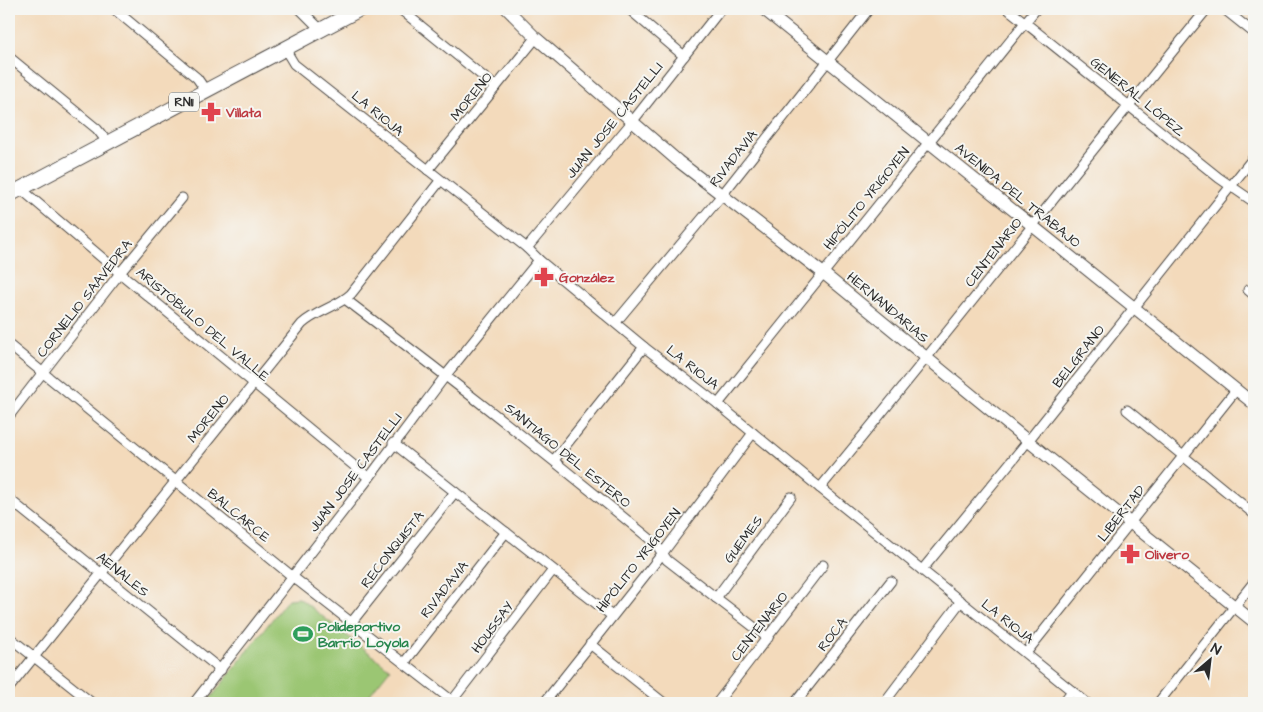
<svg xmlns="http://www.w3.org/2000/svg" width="1263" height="712" font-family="'Architects Daughter',sans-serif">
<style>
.green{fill:#9bc673;stroke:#63784f}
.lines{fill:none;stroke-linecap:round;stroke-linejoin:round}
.minor-casing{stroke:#494541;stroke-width:11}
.tertiary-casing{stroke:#494541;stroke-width:13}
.primary-casing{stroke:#494541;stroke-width:16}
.minor{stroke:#fff;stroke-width:9}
.tertiary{stroke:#fff;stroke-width:11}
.primary{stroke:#fff;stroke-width:14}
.labels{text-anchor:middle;stroke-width:4;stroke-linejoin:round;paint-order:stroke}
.shield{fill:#f6f6f2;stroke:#686867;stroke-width:1}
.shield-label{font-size:12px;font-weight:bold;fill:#2b2b2b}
.street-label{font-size:14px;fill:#2b2b2b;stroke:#f6f6f2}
.health-label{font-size:14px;font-weight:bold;fill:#be3a42;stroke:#f6f6f2;text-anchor:start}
.leisure-label{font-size:14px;font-weight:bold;fill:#27864d;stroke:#f6f6f2;text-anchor:start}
</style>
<rect width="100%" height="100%" fill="#f6f6f2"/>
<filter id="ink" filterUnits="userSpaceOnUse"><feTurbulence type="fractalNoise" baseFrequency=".02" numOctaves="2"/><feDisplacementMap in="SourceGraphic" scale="10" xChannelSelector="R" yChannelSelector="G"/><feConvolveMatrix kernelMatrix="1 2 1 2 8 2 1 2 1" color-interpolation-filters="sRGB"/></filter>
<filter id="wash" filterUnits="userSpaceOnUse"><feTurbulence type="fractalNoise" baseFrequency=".0096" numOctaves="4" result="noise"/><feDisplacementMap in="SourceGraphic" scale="20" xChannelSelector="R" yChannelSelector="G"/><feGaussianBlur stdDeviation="1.12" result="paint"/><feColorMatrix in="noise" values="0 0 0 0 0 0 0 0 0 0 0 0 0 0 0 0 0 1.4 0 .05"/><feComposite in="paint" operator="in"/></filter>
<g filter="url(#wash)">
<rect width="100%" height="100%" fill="#f3dabb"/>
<path class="green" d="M299,598L390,669L363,703H207L288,599Z"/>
</g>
<g filter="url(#ink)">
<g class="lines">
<defs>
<g id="minor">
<path d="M114,9L197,78L206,91"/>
<path d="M300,9L321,30"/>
<path d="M400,9L496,87"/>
<path d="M629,9L684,56"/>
<path d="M1008,9L1219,178L1254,202"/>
<path d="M1224,9L1254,33"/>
<path d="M285,49L294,64L527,248L539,260L644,347L718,404L820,488L1087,703"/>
<path d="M9,57L97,129L108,143"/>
<path d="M428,170L536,38"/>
<path d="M21,189L120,273L369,478"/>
<path d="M527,248L632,122L721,9"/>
<path d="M1248,290L1254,295"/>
<path d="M345,299C451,379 554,460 656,544L667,560L768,638"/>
<path d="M616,322L722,195L869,9"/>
<path d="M9,345L293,577L455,703"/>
<path d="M718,404L1036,9"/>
<path d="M1127,410L1254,514"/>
<path d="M9,416L120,273L182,198"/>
<path d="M393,443L612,616"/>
<path d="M554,460L644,347"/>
<path d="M820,488C951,330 1077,168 1207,9"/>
<path d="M9,499L221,670"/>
<path d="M922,570L1028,441L1254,157"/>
<path d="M716,598L791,497"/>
<path d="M351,623L455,492"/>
<path d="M9,637L92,703"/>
<path d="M590,644L664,703"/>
<path d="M1026,653L1236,390"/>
<path d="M404,663L506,532"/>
<path d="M9,688L302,324C316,311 337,307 351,294L440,181"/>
<path d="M452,701L553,570"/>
<path d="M194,703L369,478L446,375L539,260"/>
<path d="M544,703L662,554L753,433"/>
<path d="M717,703L823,565"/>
<path d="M795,703L891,581"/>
<path d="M884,703L961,601"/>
<path d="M1063,703L1072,691"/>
<path d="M1158,703L1254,582"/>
</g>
<g id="tertiary">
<path d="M507,9L536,38L678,161L823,273L1028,441L1254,622"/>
<path d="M763,9L1254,404"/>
</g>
<path id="primary" d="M9,195L360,9"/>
</defs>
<use href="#minor" class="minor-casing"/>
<use href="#tertiary" class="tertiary-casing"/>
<use href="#primary" class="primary-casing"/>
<use href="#minor" class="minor"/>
<use href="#tertiary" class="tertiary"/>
<use href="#primary" class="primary"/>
</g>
</g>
<defs>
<symbol id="pharmacy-bare" viewBox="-9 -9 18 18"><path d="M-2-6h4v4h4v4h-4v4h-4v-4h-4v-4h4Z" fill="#e0444e" stroke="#f6f6f2" stroke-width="2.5" paint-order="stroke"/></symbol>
<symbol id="stadium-bare" viewBox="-9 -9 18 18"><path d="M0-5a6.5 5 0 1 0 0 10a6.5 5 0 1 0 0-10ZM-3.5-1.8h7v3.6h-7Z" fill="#2e9e5b" stroke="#f6f6f2" stroke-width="2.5" paint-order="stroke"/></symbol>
</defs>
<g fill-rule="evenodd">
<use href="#pharmacy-bare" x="197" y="98" width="28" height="28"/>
<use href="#pharmacy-bare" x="530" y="263" width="28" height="28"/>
<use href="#pharmacy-bare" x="1116" y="540" width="28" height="28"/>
<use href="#stadium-bare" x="289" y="620" width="28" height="28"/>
</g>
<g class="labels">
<rect class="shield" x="169" y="92.5" width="30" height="19" rx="4"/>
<g class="shield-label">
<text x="184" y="106">RN11</text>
</g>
<g class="street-label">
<text transform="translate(471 96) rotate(-51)" y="5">MORENO</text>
<text transform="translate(1138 96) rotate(39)" y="5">GENERAL LÓPEZ</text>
<text transform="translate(378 113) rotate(39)" y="5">LA RIOJA</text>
<text transform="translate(614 120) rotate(-51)" y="5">JUAN JOSE CASTELLI</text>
<text transform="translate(733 158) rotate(-52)" y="5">RIVADAVIA</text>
<text transform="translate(1018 195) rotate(39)" y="5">AVENIDA DEL TRABAJO</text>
<text transform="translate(866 198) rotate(-51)" y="5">HIPÓLITO YRIGOYEN</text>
<text transform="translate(993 252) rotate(-52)" y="5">CENTENARIO</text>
<text transform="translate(84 298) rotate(-52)" y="5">CORNELIO SAAVEDRA</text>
<text transform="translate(888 307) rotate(40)" y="5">HERNANDARIAS</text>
<text transform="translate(203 324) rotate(40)" y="5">ARISTÓBULO DEL VALLE</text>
<text transform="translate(1078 356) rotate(-52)" y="5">BELGRANO</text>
<text transform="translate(693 367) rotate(38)" y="5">LA RIOJA</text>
<text transform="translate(208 418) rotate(-51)" y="5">MORENO</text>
<text transform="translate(568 455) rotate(39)" y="5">SANTIAGO DEL ESTERO</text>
<text transform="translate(355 472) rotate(-53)" y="5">JUAN JOSE CASTELLI</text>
<text transform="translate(1121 513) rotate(-52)" y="5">LIBERTAD</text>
<text transform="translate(239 515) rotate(39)" y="5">BALCARCE</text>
<text transform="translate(743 539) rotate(-53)" y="5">GUEMES</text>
<text transform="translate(392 549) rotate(-52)" y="5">RECONQUISTA</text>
<text transform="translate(638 560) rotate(-52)" y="5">HIPÓLITO YRIGOYEN</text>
<text transform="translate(123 574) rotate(39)" y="5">AENALES</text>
<text transform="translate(444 589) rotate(-52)" y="5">RIVADAVIA</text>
<text transform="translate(1008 621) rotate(38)" y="5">LA RIOJA</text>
<text transform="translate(759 626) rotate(-52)" y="5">CENTENARIO</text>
<text transform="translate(492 627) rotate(-53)" y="5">HOUSSAY</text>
<text transform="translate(832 634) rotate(-52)" y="5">ROCA</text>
</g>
<g class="health-label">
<text x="226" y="117">Villata</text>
<text x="559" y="282">González</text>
<text x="1145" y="559">Olivero</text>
</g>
<g class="leisure-label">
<text x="318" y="631">Polideportivo<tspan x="318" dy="16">Barrio Loyola</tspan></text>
</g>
</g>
<rect width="1263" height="712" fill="none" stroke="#f6f6f2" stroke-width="30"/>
<g transform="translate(1210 660) rotate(28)" stroke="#f6f6f2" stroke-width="4" paint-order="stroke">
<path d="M0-4L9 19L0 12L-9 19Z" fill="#2b2b2b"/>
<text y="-8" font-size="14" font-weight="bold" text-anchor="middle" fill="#2b2b2b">N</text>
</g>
</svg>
